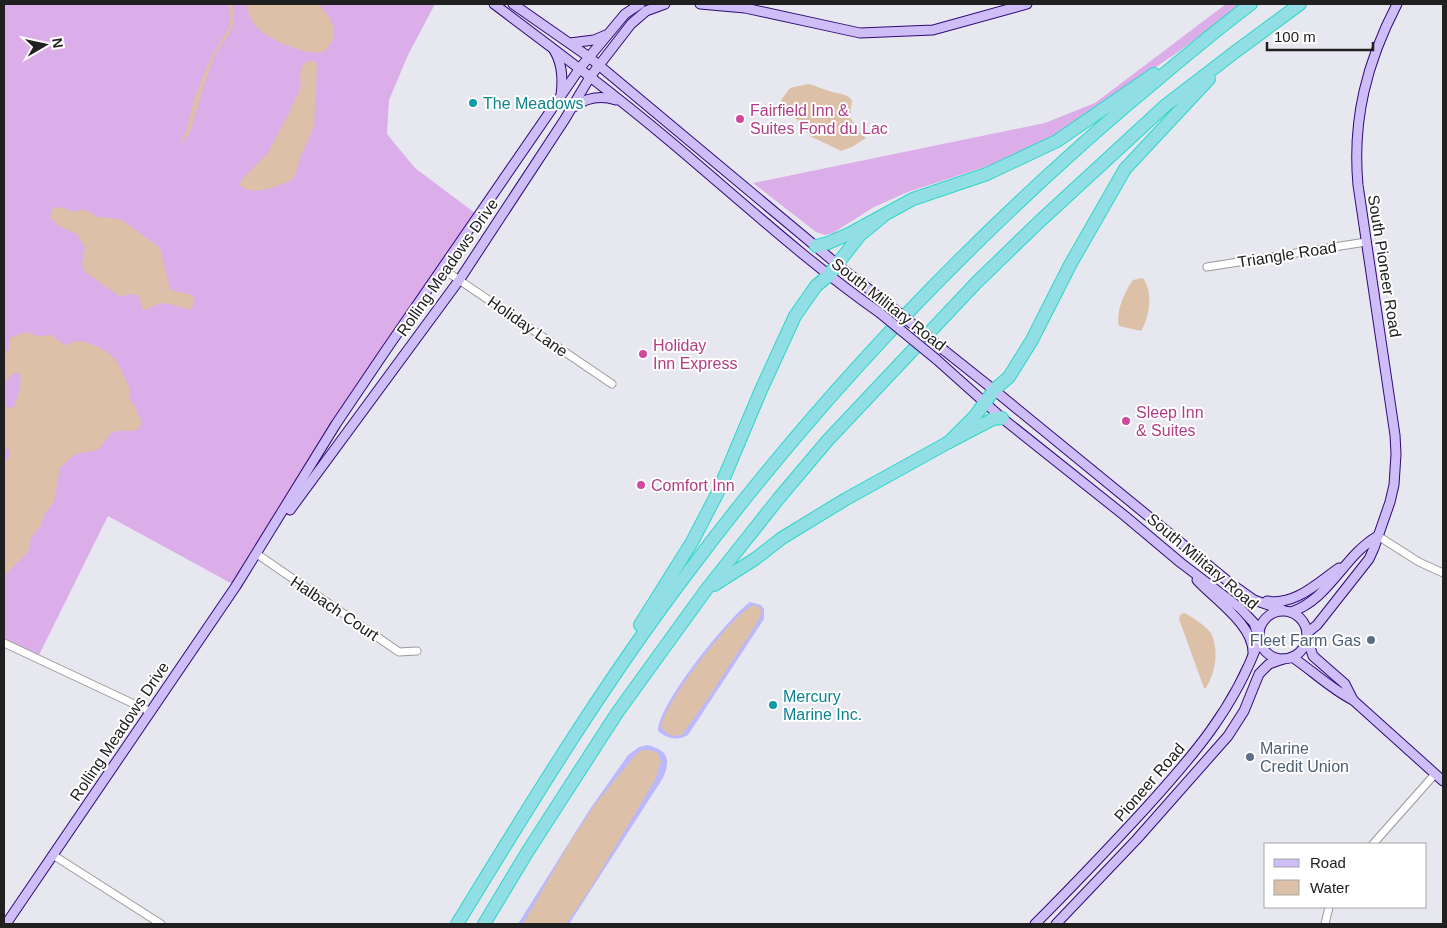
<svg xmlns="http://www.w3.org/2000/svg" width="1447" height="928" font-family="Helvetica,sans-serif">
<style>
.grass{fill:#dbaee9}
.sand{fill:#bbb8fd}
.water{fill:#dcc1a8}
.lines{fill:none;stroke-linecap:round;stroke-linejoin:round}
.minor-casing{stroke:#9a9a9a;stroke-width:9}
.secondary-casing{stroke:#300876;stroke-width:11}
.motorway-casing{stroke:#2bd7c7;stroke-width:14}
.minor{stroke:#fff;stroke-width:7}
.secondary{stroke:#cfbdf8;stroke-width:9}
.motorway{stroke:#91dfe5;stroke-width:12}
.secondary-bridge-casing{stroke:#300876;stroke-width:11;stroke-linecap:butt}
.secondary-bridge{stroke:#cfbdf8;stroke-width:9}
.culture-dot{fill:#0f9aa8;stroke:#fff;stroke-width:2}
.hotel-dot{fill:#d1479c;stroke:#fff;stroke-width:2}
.service-dot{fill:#5c6f8a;stroke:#fff;stroke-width:2}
.labels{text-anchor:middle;stroke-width:4;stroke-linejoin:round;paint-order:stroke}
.culture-label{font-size:16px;fill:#0d838f;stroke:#fff;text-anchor:start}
.hotel-label{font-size:16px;fill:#b23c85;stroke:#fff;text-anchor:start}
.street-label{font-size:16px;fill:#202020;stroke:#fff}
.service-label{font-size:16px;fill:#4e5e75;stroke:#fff;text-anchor:end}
</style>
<rect width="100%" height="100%" fill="#e7e7f0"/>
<g class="grass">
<path d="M4,4H435L408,55L389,100L387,134L415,168L479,216L386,350L236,586L108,516L37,659L4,643Z"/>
<path d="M1226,4H1242L1178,52L1058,134L1000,162L908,192L874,207L833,233L825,235L816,232L753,183L1045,123L1095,103Z"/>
</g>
<g class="sand">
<path d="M750,602L761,605L764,609V619L688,735C677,741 667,739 658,731C657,705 728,618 750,602Z"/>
<path d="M647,745C668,750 671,759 663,778L569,924H518L590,809L628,755L639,747Z"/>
</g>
<g class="water">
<path d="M228,4H232L234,17L233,25L229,34L214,56L203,88L190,132L182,143L181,141L186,131L195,97L211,57L228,30L231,19Z"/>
<path d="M246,4H318C329,15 337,25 332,41C330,46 326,51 322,52C306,56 264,38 255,25C250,19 248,12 246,4Z"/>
<path d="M308,61H314L317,65L314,126L300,158L295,176L290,181L268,189L255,191L245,189L240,185L241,180L267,154L287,117L301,87L300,76L302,66Z"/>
<path d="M808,84C815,85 822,89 829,91C838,94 846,93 852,100L850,117L860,133L866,138L852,147L841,151L810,136L781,100L790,88Z"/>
<path d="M59,207L75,212L83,209L100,218L105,217L122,220L160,248L170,289C178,294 187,291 194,297L193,306L190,310L170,304L161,303L145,310L143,309L138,296L134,294L119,296L85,272L82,264L85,248L77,234L59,226L50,217L53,208Z"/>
<path d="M1143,278C1153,292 1150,316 1141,331L1119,326C1115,312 1125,291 1133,280Z"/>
<path d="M26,332L37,336L51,335L63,344L67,345L74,341L85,342L98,347L110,354L117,362L122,372L129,387V396L132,403L135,407L141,421C142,437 123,428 113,432C107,435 104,445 98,449C91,452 82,452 75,455C69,458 64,464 60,468L55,498L52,505L45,513L41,525L31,538L28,552L4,576V464L10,455V452L4,445V403L8,408L14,407C17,397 24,383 19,373H13L4,384V354L9,349V340L12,337Z"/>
<path d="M754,605L759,607L762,612L757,623L709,697L682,735C672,737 667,735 661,727C663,705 733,612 754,605Z"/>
<path d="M1184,613C1191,616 1209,628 1212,635C1219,654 1215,672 1206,688H1204L1179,619L1180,615Z"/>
<path d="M642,750H648L657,752L661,761L655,780L588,892L566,924H523L570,842L596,803L636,754Z"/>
</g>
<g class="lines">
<defs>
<g id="minor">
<path d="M1207,267L1366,242"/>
<path d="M443,269L612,384"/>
<path d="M1378,536L1419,562L1443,573"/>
<path d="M257,554L399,652L417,651"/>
<path d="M4,643L149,711"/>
<path d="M1373,844L1435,774"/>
<path d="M53,855L161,924"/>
<path d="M1325,924L1329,907"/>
</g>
<g id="secondary">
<path d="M494,4C554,49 614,94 671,142C740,200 806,261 880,313"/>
<path d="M513,4L589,57L844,270L888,304"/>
<path d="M700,4L745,8L860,33L933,30L1027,4"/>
<path d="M570,43L594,40L606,35"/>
<path d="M554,50C562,63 563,80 561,95"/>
<path d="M574,107C587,97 600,95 616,100"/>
<path d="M945,351L994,390L1230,583L1254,600L1283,610"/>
<path d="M936,359L1002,418L1125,516L1181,563L1240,608L1254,623L1258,635"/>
<path d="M290,510L460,279L565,119L590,77L631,24L646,11L665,4"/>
<path d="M1197,580C1214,599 1254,625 1253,653"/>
<path d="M1267,601C1295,606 1317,583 1339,568"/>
<circle cx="1283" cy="635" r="24"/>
<path d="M1291,612C1329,600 1344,555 1378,536"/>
<path d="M1307,633L1317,625L1369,559L1374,548L1390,502L1394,485L1396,454L1395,435L1358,185C1352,119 1367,62 1397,4"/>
<path d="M1307,638L1313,656L1345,684L1353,700"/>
<path d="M1292,657C1313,671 1331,689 1353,700L1443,781"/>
<path d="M6,924L236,586L336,424L386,350L580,68L625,14L640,4"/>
<path d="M1035,924C1072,887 1109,848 1145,809C1193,756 1234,709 1259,640"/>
<path d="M1056,924L1137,839L1228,736L1244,711L1259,674L1269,664L1283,659"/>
</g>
<g id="motorway">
<path d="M816,246L828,243L849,234L913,199L987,174L1057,141L1154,74"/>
<path d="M949,442L975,416L994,390L1009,377L1032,340L1070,265L1125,169L1209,79"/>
<path d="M714,585L755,559L782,538L846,499L949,442L993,419L1002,418"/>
<path d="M640,625L692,542L718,492L761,390L795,316L816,286L828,276L860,235L882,217"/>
<path d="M457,924C530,805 602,686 686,575C815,402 964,245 1127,105C1168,71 1208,36 1251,4"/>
<path d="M484,924L528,851L617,713L706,590L779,498L828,440L977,282L1039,222L1166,105L1235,52L1300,4"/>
</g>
</defs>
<use href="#minor" class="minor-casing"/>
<use href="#secondary" class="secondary-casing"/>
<use href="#motorway" class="motorway-casing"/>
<use href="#minor" class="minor"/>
<use href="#secondary" class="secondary"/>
<use href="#motorway" class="motorway"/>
<defs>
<g id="secondary-bridge">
<path d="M888,304L945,351"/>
<path d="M880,313L936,359"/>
</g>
</defs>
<use href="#secondary-bridge" class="secondary-bridge-casing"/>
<use href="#secondary-bridge" class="secondary-bridge"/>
</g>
<g class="culture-dot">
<circle cx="473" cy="103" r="5"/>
<circle cx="773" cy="705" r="5"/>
</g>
<g class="hotel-dot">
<circle cx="740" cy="119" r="5"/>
<circle cx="643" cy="354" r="5"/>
<circle cx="1126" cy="421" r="5"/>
<circle cx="641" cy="485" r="5"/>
</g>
<g class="service-dot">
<circle cx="1371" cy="640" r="5"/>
<circle cx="1250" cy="757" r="5"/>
</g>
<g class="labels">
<g class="culture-label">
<text x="483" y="109">The Meadows</text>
<text x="783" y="702">Mercury<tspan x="783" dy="18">Marine Inc.</tspan></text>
</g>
<g class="hotel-label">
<text x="750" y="116">Fairfield Inn &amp;<tspan x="750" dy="18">Suites Fond du Lac</tspan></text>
<text x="653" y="351">Holiday<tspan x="653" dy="18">Inn Express</tspan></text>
<text x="1136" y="418">Sleep Inn<tspan x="1136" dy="18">&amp; Suites</tspan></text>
<text x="651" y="491">Comfort Inn</text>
</g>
<g class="street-label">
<text transform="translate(1287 254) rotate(-9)" y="6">Triangle Road</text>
<text transform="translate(1385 266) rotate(81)" y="6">South Pioneer Road</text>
<text transform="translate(447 267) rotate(-55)" y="6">Rolling Meadows Drive</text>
<text transform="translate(889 304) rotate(38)" y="6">South Military Road</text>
<text transform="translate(528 326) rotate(35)" y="6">Holiday Lane</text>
<text transform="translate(1203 561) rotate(40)" y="6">South Military Road</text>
<text transform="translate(335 608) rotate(34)" y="6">Halbach Court</text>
<text transform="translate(119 731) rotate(-56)" y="6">Rolling Meadows Drive</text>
<text transform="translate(1149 782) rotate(-49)" y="6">Pioneer Road</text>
</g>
<g class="service-label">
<text x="1361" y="646">Fleet Farm Gas</text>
<text x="1260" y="754" text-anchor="start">Marine<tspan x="1260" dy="18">Credit Union</tspan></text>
</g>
</g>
<rect width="1447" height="928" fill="none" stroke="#202020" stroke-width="10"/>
<rect x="1264" y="843" width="162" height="65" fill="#ffffff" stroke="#a6a6a6"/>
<rect x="1274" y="859" width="25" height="8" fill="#cfbdf8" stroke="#a6a6a6"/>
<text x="1310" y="868" font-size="15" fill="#202020">Road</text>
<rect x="1274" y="880" width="25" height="15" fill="#dcc1a8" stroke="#a6a6a6"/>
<text x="1310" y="893" font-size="15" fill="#202020">Water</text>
<g transform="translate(45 45) rotate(81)" stroke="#ffffff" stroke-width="4" paint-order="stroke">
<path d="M0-4L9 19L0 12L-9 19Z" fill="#202020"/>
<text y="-8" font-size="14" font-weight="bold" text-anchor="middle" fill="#202020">N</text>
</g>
<path d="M1267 42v8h106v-8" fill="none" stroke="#202020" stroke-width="2.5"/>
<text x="1274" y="42" font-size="15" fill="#202020" stroke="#ffffff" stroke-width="4" paint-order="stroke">100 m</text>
</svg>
